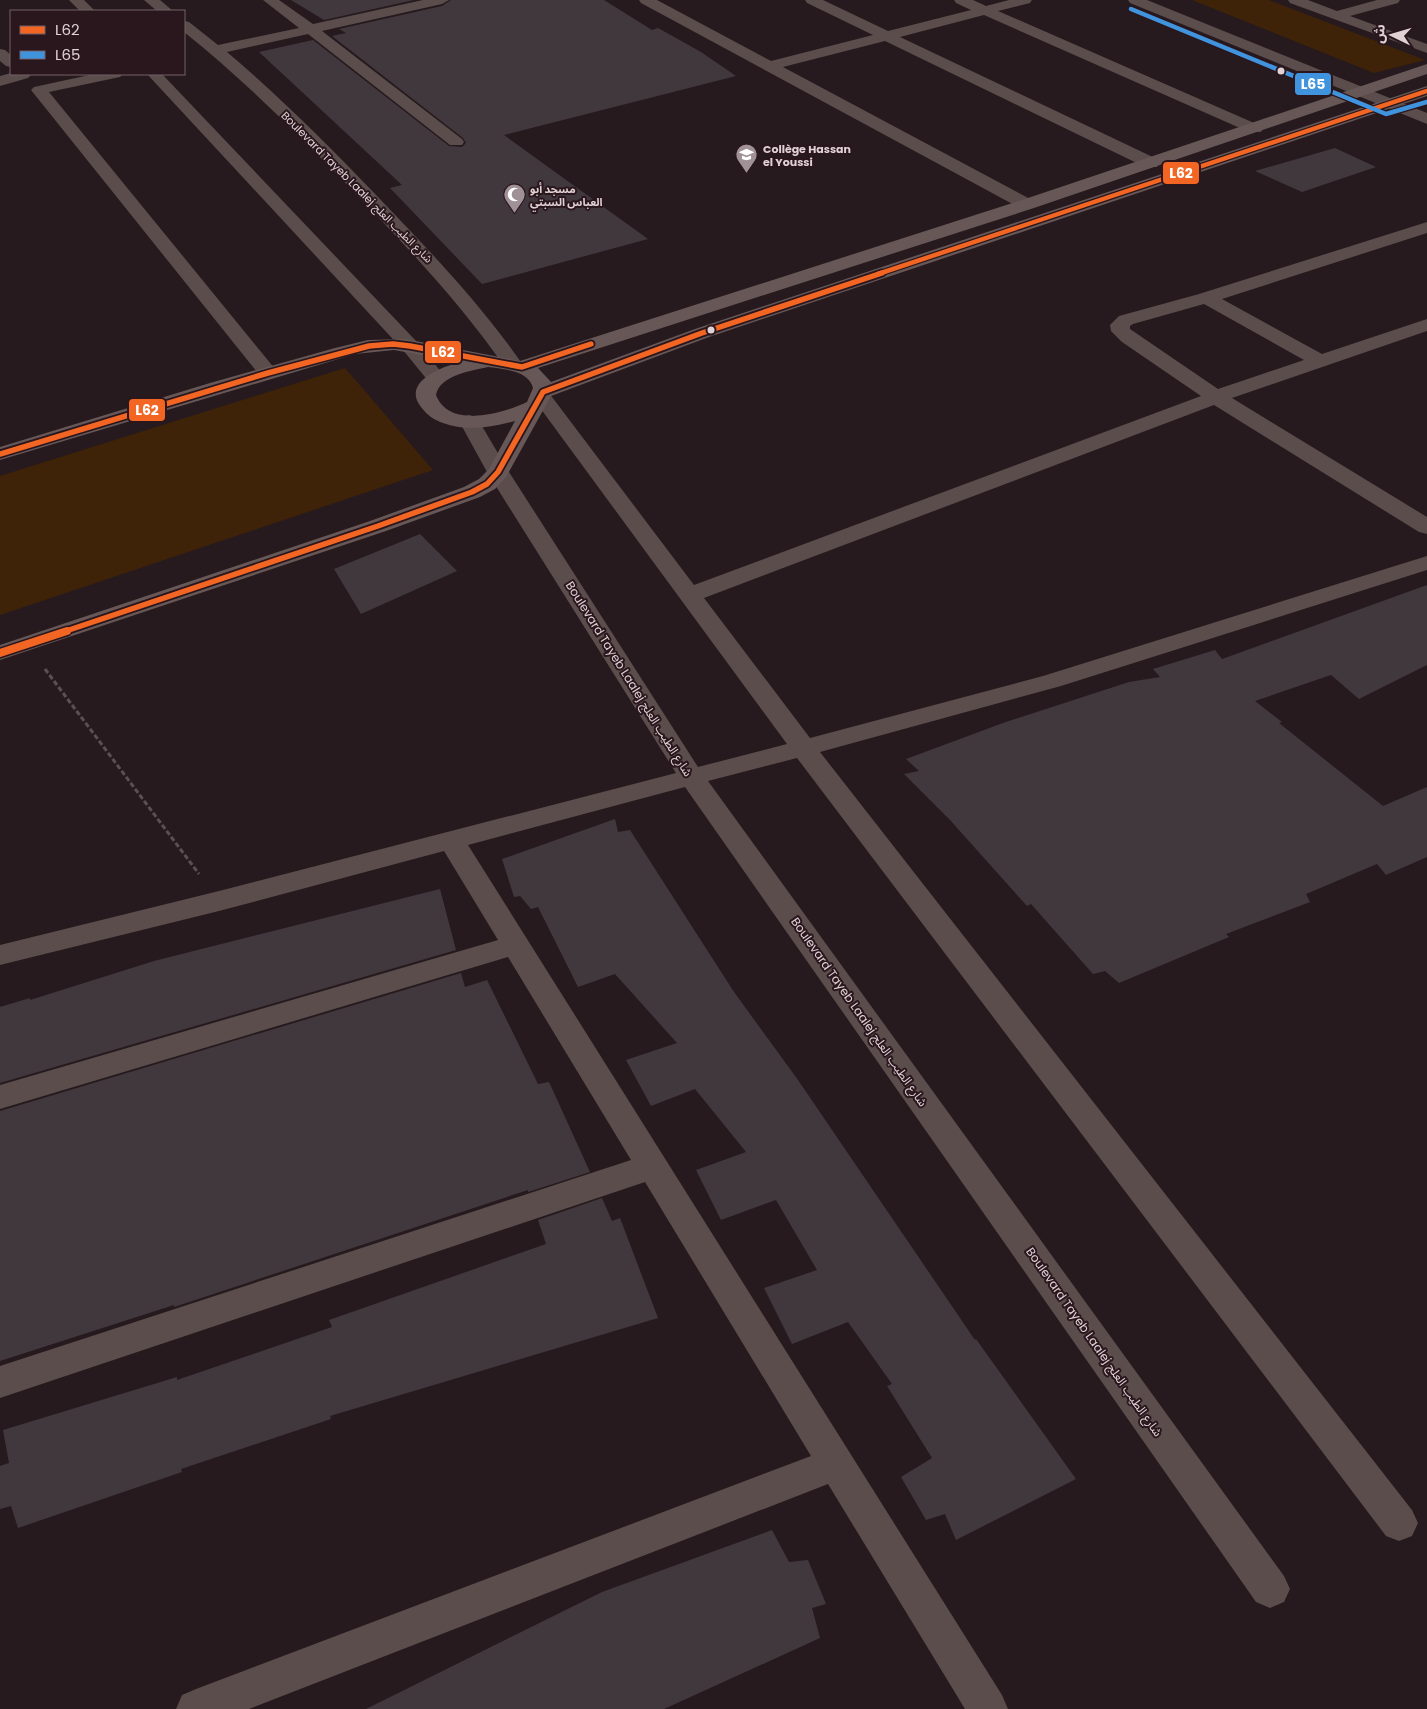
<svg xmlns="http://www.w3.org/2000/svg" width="1427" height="1709" font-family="Poppins,'Noto Sans Arabic',sans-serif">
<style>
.green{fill:#3f2308}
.building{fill:#41383d}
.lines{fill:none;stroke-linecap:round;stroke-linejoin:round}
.path{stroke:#5b5051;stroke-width:3;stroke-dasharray:5 2.5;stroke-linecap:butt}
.street{fill:#5a4d4c;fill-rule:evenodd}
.secondary{fill:#675857;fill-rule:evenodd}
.bus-1-far2-casing{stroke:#2a161d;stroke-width:7}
.bus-1-far1-casing{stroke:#2a161d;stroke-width:9}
.bus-1-casing{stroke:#2a161d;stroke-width:11}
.bus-2-casing{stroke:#2a161d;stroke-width:7}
.bus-1-far2{stroke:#f26522;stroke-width:4.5}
.bus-1-far1{stroke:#f26522;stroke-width:5.5}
.bus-1{stroke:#f26522;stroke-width:8}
.bus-2{stroke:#4094de;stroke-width:4.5}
.bus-dot{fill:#e0d1d5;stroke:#2a161d;stroke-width:2}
.labels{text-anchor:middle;stroke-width:4;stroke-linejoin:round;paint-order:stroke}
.far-poi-label{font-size:11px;font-weight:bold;fill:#e0d1d5;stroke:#2a161d;text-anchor:start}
.far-street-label{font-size:11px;fill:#e0d1d5;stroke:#2a161d}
.street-label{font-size:12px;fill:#e0d1d5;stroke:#2a161d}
.line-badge{stroke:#2a161d;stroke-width:2}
.badge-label{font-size:14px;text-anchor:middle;font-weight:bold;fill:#fff}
</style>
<rect width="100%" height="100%" fill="#261a1e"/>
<g class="green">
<path d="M1192,0H1269L1425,60L1374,73Z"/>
<path d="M345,368L433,470L0,615V476Z"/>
</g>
<g class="building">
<path d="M291,0H414L324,20Z"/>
<path d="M451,0H604L652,30L658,28L701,52L736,76L504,135L648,239L482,284L390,188L402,185L259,52L313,40L449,146L462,147L466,143L463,138L332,36L346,33L339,29L442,6Z"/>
<path d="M1335,148L1376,167L1302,192L1255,171Z"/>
<path d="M420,534L457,571L361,614L334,569Z"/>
<path d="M1427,585V665L1359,699L1331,675L1255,701L1282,722L1279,723L1383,806L1427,787V857L1386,875L1377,864L1306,894L1310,902L1226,934L1229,937L1119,983L1105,971L1093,974L1031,904L1027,906L950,820L904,774L919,771L906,759L1003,723L1129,682L1160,677L1153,669L1215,650L1222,659Z"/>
<path d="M615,819L618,832L630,830L734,992L798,1080L975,1340L976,1339L1076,1479L956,1540L945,1514L926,1520L901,1477L932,1458L887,1386L892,1384L848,1322L792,1344L764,1288L817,1270L776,1200L721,1220L696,1170L746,1152L695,1089L651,1106L626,1060L677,1043L615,974L578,987L538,907L531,909L520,896L514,897L502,859Z"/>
<path d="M440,889L456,950L0,1083V1007L30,998V1000L154,961Z"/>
<path d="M461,973L465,987L487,980L538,1084L549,1082L590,1172L528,1192V1190L174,1307V1305L0,1361V1111Z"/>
<path d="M602,1198L612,1221L620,1218L658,1318L330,1416L331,1419L181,1469L182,1472L18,1528L11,1506L0,1509V1466L9,1463L3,1430L177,1377V1380L332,1327L329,1320L546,1244L538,1220Z"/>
<path d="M772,1530L789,1562L808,1560L826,1604L812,1608L820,1638L664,1709H366L602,1592Z"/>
</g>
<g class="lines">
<path class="path" d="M45,669L199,874"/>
<g class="street">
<path d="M69,0H84L95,11H80Z"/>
<path d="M144,0H160L173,11H157Z"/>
<path d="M263,0H279L313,24L423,0H449L442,4L322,31L462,139L464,142L462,145H450L308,34L227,52C280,97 329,146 377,196C429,250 480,303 523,365L520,369L513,371L506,369C465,309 416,257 366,204C308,144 249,84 184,32V21L189,22L218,45L299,28Z"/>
<path d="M639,0H657L771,61L873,35L807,3L805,0H823L888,31L971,10L956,3L954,0H973L986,6L1009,0H1032L1030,3L998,11L1261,126L1263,129L1261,132H1249L984,15L900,37L1157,159L1159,163L1157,167H1145L885,41L783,67L1032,200L1035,204L1032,208L1026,209L1020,208L641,3Z"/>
<path d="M1128,0H1147L1427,113V124L1130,3Z"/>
<path d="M1288,0H1308L1337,11L1377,0H1400L1398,3L1350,16L1427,44V53L1290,3Z"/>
<path d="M0,49L5,50L11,55V67L6,66L0,61Z"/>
<path d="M11,73L30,74L31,75L28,78L0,86V76Z"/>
<path d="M94,74H123L120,77L49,92L275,369L278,373L275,377L268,379L261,377L31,90L34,87Z"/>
<path d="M147,74H162L417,342L446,378L443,382L436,384L429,382L403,350Z"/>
<path d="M1427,222V233L1222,299L1322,354L1427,319V331L1232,398L1427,517V534L1419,532L1214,405L704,598L810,738L1043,676L1427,556V570L1061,686L820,752L1412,1510L1418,1523L1412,1536L1399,1541L1386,1536L797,758L708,781L1284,1576L1290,1589L1284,1602L1270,1608L1256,1602L685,787L468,845L1002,1695L1008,1709H965L828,1484L249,1709H176L182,1695L196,1689L811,1456L645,1182L0,1398V1366L631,1160L508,957L0,1109V1085L498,940L444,851L219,911L0,965V945L219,891L676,773L487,472L459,421L462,417L469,415L476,417L479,421L509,472L698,767L787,744L535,401L532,397L535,393L542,391L549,393L694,585L1201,396L1122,342L1111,331L1110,325L1119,316L1199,294ZM1204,304L1304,360L1218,389L1130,329V326L1133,324Z"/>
</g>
<path class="secondary" d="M1427,64V74L1034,208L538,368L551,382L695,329L1427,86V96L709,337L551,396L506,477L495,489L480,497L386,531L0,660V645L370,521L464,487L479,479L489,469L515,421C492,427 467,432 443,423C434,420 427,415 421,407C401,382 443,366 461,362L394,350L355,354L0,460V447L210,383L335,348L368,340L405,339L520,361L1022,200ZM488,367C502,369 529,370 533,388L527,402C502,414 449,429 436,395C440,375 471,371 488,367Z"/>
<defs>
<path id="bus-1-far2" d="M878,274L1427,91"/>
<g id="bus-1-far1">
<path d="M0,454L268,373L369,346L393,344L410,346L522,367L591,344"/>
<path d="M63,632L378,526L472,492L487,484L498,472L543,392L702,333L882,273"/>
</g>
<path id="bus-1" d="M0,653L67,631"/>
<path id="bus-2" d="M1131,9L1386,114L1427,102"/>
</defs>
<use href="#bus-1-far2" class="bus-1-far2-casing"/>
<use href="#bus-1-far1" class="bus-1-far1-casing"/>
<use href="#bus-1" class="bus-1-casing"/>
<use href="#bus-2" class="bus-2-casing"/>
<use href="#bus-1-far2" class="bus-1-far2"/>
<use href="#bus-1-far1" class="bus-1-far1"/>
<use href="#bus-1" class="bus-1"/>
<use href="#bus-2" class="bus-2"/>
</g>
<defs>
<symbol id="school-pin" viewBox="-11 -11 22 30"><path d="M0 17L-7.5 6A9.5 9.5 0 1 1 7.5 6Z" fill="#9f9195" stroke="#2a161d"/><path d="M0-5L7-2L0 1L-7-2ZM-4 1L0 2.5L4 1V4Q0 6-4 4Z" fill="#fff"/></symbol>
<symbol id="mosque-pin" viewBox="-11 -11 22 30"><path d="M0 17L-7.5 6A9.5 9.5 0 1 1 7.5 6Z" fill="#9f9195" stroke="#2a161d"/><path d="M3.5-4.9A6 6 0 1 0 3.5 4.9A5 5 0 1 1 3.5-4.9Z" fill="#fff"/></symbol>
</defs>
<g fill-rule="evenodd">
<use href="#school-pin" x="734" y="142" width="25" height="34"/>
<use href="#mosque-pin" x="502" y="182" width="25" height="34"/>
</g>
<g class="bus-dot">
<circle cx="1281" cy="71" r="4.5"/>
<circle cx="711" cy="330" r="4.5"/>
</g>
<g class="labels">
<g class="far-poi-label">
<text x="763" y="153">Collège Hassan<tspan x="763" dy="13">el Youssi</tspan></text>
<text x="530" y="193">مسجد أبو<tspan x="530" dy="13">العباس السبتي</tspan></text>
</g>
<g class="far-street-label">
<text transform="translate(357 187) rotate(45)" y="4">Boulevard Tayeb Laalej شارع الطيب العلج</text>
</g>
<g class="street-label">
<text transform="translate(629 679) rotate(58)" y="4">Boulevard Tayeb Laalej شارع الطيب العلج</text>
<text transform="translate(859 1012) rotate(55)" y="4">Boulevard Tayeb Laalej شارع الطيب العلج</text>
<text transform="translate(1094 1342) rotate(55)" y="4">Boulevard Tayeb Laalej شارع الطيب العلج</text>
</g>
</g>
<g class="line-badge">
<rect x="1294" y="72" width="38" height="24" rx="5" fill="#4094de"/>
<rect x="1162" y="161" width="38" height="24" rx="5" fill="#f26522"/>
<rect x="424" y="340" width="38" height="24" rx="5" fill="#f26522"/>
<rect x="128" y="398" width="38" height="24" rx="5" fill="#f26522"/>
</g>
<g class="badge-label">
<text x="1313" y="89">L65</text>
<text x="1181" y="178">L62</text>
<text x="443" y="357">L62</text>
<text x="147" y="415">L62</text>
</g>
<rect x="10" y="10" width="175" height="65" fill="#2a161d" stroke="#736167"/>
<rect x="20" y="26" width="25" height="8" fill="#f26522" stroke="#736167"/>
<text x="55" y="35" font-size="15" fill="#e0d1d5">L62</text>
<rect x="20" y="51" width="25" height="8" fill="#4094de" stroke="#736167"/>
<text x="55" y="60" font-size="15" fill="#e0d1d5">L65</text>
<g transform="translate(1392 35) rotate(275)" stroke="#2a161d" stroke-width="4" paint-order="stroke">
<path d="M0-4L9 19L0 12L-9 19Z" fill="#e0d1d5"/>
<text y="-8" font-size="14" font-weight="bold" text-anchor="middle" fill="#e0d1d5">ش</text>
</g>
</svg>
